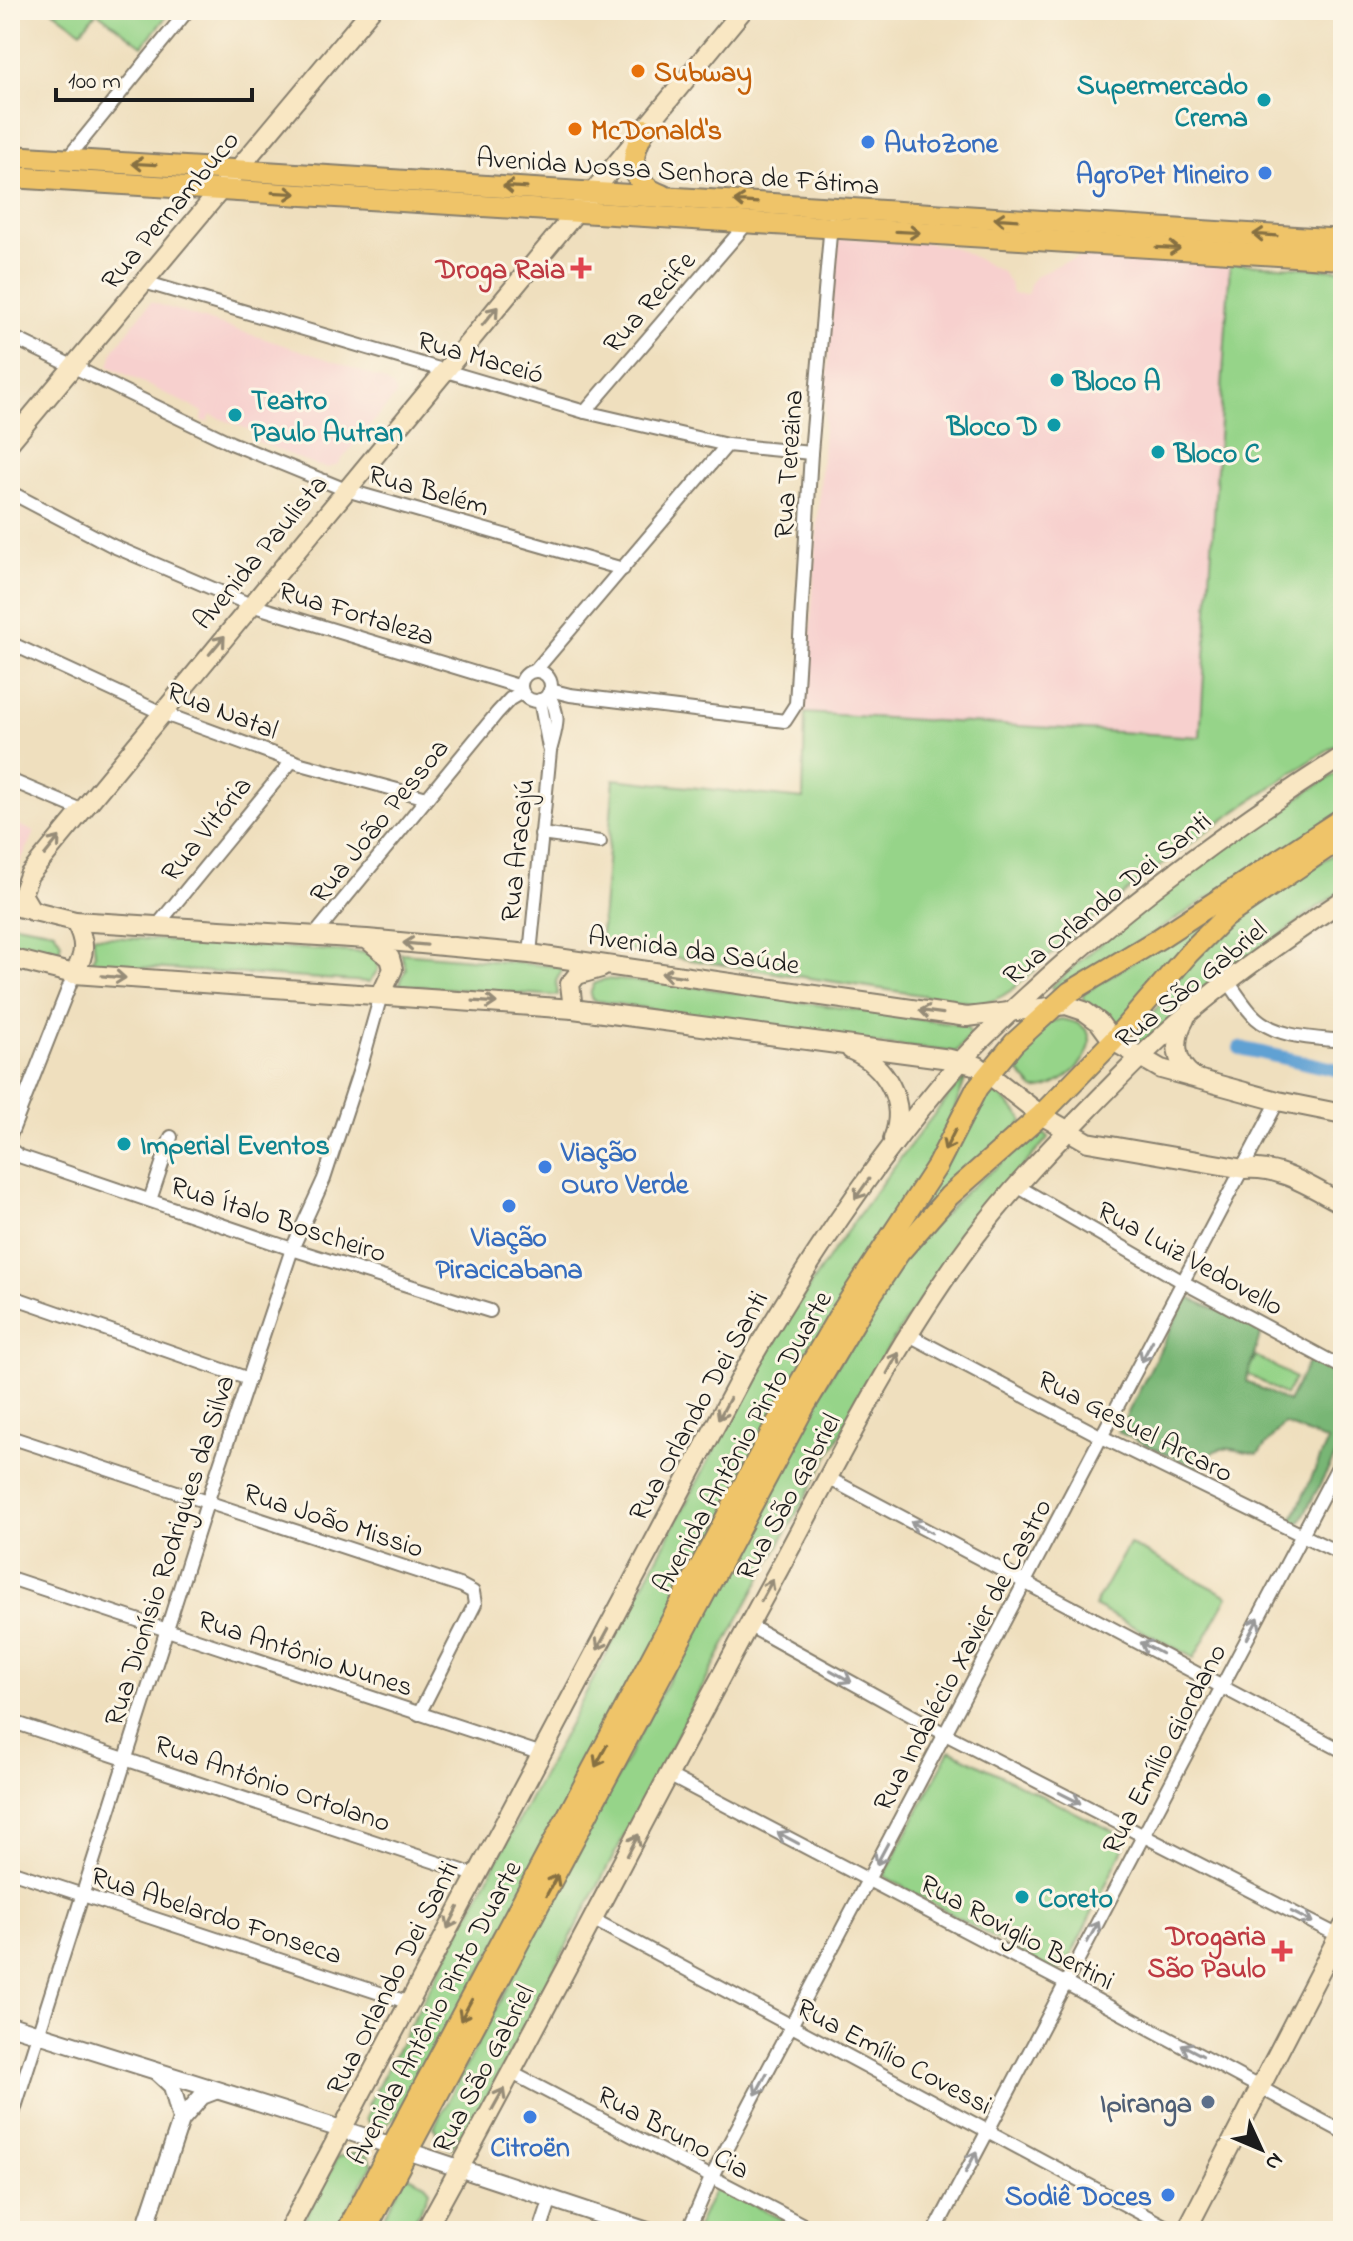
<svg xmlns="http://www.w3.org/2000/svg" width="1353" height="2241" font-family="'Indie Flower',sans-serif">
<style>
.built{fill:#f7d0ce}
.green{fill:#96d489;stroke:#597852;stroke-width:2}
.forest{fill:#78b675;stroke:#4a6948;stroke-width:2}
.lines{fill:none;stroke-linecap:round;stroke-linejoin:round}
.canal{stroke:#60a1d3;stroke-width:14}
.minor-casing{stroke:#867e6d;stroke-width:16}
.tertiary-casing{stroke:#867e6d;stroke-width:20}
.secondary-casing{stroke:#867e6d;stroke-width:22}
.primary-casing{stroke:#867e6d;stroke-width:24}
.minor{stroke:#fff;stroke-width:12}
.tertiary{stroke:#fff;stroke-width:16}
.secondary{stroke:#f9e7c3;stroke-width:18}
.primary{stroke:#efc469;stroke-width:20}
.oneway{stroke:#867042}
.oneway2{stroke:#968c78}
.oneway3{stroke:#999}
.food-dot{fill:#e8710a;stroke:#fcf5e5;stroke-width:3}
.culture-dot{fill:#0f9aa8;stroke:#fcf5e5;stroke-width:3}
.shop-dot{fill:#3f7fe0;stroke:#fcf5e5;stroke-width:3}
.health-dot{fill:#e0444e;stroke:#fcf5e5;stroke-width:3}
.service-dot{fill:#5c6f8a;stroke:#fcf5e5;stroke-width:3}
.labels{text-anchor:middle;stroke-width:6;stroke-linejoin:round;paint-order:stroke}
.food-label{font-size:28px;font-weight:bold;fill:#c56008;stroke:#fcf5e5;text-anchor:start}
.culture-label{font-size:28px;font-weight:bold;fill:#0d838f;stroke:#fcf5e5;text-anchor:start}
.shop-label{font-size:28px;font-weight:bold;fill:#366cbe;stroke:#fcf5e5;text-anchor:start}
.street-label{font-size:28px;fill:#1c1c1c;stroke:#fcf5e5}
.health-label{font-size:28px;font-weight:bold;fill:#be3a42;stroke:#fcf5e5;text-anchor:end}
.service-label{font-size:28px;font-weight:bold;fill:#4e5e75;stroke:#fcf5e5;text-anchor:end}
</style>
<rect width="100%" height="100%" fill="#fcf5e5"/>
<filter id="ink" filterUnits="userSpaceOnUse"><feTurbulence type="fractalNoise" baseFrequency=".0125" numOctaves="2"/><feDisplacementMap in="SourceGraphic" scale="16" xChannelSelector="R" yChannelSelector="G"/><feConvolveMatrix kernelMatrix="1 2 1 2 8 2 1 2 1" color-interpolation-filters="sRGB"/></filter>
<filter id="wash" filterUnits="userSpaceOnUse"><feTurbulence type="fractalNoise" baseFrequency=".006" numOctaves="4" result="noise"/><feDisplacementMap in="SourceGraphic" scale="32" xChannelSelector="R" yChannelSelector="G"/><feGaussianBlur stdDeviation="1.8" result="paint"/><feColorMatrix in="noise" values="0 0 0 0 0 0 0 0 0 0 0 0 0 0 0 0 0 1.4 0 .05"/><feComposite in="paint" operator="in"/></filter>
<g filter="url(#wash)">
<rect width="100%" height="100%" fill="#efdfbe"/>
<g class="built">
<path d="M843,238L923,242L956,248L1002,272L1010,283L1012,294H1028L1030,283L1036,276L1062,263L1089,254L1230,263L1200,737L805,713L836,243Z"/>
<path d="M151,302L342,364L385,381L394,388L397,394L337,465L327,468L315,465L256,441L263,435L211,415L208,422L202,421L203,412L109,366L114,349Z"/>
<path d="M10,821L35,832L10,882Z"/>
</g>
<g class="green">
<path d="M52,10H172L142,46L97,12L81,31Z"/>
<path d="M1230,263L1343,270V740C1241,805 1144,873 1053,953C1032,971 1009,1000 980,1004L600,946L614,779L803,799L805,713L1200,737Z"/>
<path d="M1343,769V811L1154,933L1077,976L1056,991L1051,987C1141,904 1240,834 1343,769Z"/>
<path d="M1343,848V890L1312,911L1142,1043L1136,1038C1160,1004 1182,969 1212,941C1251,904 1298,877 1343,848Z"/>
<path d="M1232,899L1118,1025L1110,1026L1103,1013L1083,1000V994Z"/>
<path d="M10,923L54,931L61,942L59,951L47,958L10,950Z"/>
<path d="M93,936L370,953L377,960L378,970L369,982L89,964L95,954Z"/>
<path d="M401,953L564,967L556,981L558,996L399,985L406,969Z"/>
<path d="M605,979L683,985L966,1026L971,1035L956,1052L876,1044L592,1000L590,994L594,984Z"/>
<path d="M1061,1019C1126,1028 1066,1093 1034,1089L1018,1071V1054L1050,1022Z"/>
<path d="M966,1077L948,1127L401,2117L397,2116L381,2128L368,2122L366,2118L372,2107L368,2105L755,1373C813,1275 880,1182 951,1093Z"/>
<path d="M988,1089L995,1090L1022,1118L1023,1122L917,1218L914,1216L984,1093Z"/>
<path d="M1042,1132L1049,1137L966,1231L889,1346L739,1618L464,2140L459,2138L451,2148L438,2143L437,2130L434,2127L810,1409L905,1256L966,1191Z"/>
<path d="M1256,1356L1295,1378L1285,1395L1246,1373Z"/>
<path d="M1129,1544L1228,1596L1194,1658L1094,1606Z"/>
<path d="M950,1750L1123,1836L1127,1841L1065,1968L1054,1972L884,1876Z"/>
<path d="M356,2153L368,2156L372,2165L336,2231H298L338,2157Z"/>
<path d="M407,2175L425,2184L430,2190L409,2231H376Z"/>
<path d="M716,2186L805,2231H695Z"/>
</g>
<path class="forest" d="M1187,1297L1262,1329L1246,1381L1288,1402L1309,1361L1319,1363L1343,1376V1442L1299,1524L1292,1521L1328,1441L1284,1424L1258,1454C1229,1449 1216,1440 1197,1468L1118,1432Z"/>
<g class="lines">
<path class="canal" d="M1240,1048L1343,1071"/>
</g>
</g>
<g filter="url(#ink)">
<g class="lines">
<defs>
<g id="minor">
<path d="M67,159L188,10"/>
<path d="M144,282L585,412L727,445L811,453"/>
<path d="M10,336L231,443L346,490L623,569"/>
<path d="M585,412L749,221"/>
<path d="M10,492L113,546L251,605L521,687"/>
<path d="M10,643L162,713L301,764L427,798"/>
<path d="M535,671L727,445"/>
<circle cx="536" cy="686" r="15"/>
<path d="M550,690L570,695L785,721L796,704L811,453L831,223"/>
<path d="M540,700L549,748"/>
<path d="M10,780L81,810"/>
<path d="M541,834L600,842"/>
<path d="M156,927L292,761"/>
<path d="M313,937L497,713L510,699L522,692"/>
<path d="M530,954L550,751C556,727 562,717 548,694"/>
<path d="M1228,982C1237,993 1245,1008 1256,1018C1278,1038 1315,1038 1343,1041"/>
<path d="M10,1136L74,974"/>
<path d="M10,1149L19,1156L292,1249L490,1311"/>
<path d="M1017,1186L1183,1282L1343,1368"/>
<path d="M150,1200L171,1137"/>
<path d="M10,1296L249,1379"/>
<path d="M909,1335L1102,1437L1343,1555"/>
<path d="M10,1437L462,1586L473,1592L475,1604L419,1714"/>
<path d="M828,1478L1343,1751"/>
<path d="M10,1578L542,1754"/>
<path d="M748,1625L945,1734L1343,1938"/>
<path d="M10,1721L475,1875"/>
<path d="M670,1776L1065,1983L1343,2132"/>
<path d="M10,1871L410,2003"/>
<path d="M594,1920L1174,2231"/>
<path d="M512,2073L815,2231"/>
<path d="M10,2123L207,1503L292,1249L324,1179L361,1066L381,995"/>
<path d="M540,2231L551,2198"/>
<path d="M688,2231L711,2178L1278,1101"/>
<path d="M935,2231L1343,1457"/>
</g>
<g id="tertiary">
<path d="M10,2025L344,2130L648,2231"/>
<path d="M181,2120L202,2096L215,2091"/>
<path d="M144,2231L181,2120L172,2086L158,2073"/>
</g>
<g id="secondary">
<path d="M10,442L371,10"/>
<path d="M10,905L75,921L367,939L530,954L967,1017L1066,1005L1084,1011L1099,1022L1113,1041L1161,1069L1278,1101L1343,1114"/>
<path d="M32,911L22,894L29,875L743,10"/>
<path d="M368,940L390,958L393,969L381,995"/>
<path d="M10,958L74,974L573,1009L950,1059L978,1066L1041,1115L1088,1142L1244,1169C1282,1166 1310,1187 1343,1204"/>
<path d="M74,974C86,953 86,942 75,921"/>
<path d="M573,1009L570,984L577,975L601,968"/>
<path d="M1185,1019C1173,1039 1174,1063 1194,1077"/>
<path d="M851,1050C886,1065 908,1102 893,1139"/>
<path d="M288,2231L745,1370C807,1262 878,1156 960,1062C987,1032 1018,1005 1047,978C1139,895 1239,822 1343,756"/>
<path d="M425,2231C546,2013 658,1790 778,1571C839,1458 897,1340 974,1238C1009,1192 1049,1150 1089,1109C1126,1071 1162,1034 1203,1001C1247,965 1295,932 1343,900"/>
<path d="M1186,2231L1343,1927"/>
</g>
<g id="primary">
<path d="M645,129C629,157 627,182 662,195"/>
<path d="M10,156L1343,240"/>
<path d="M10,177L1343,259"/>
<path d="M347,2231L775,1426L837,1319L937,1166L977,1088L1014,1043L1070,992L1160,938L1343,818"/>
<path d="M365,2231L804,1407L864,1306L899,1253L949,1196L1041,1115L1113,1041L1189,953L1225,917L1343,837"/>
</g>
</defs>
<use href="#minor" class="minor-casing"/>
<use href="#tertiary" class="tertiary-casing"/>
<use href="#secondary" class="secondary-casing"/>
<use href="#primary" class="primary-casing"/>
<use href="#minor" class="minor"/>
<use href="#tertiary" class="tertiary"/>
<use href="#secondary" class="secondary"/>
<use href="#primary" class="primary"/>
</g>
<defs><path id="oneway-shaft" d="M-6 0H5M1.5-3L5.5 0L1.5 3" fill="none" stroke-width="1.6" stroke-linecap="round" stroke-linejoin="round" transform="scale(2)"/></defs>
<g class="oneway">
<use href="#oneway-shaft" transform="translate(144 164) rotate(-177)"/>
<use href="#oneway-shaft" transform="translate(515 187) rotate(-176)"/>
<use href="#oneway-shaft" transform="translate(284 193) rotate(3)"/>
<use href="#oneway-shaft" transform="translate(746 202) rotate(-176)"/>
<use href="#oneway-shaft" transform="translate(1006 219) rotate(-176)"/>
<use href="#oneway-shaft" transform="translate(908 232) rotate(3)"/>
<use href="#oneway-shaft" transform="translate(1265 235) rotate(-176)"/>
<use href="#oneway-shaft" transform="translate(1168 248) rotate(3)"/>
<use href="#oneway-shaft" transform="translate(950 1140) rotate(117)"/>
<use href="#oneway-shaft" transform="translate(601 1756) rotate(118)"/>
<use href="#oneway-shaft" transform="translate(552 1885) rotate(-62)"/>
<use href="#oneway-shaft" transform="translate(466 2010) rotate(118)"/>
</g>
<g class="oneway2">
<use href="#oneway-shaft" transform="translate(490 316) rotate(-50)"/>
<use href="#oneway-shaft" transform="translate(217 645) rotate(-50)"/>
<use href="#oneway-shaft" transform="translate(52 846) rotate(-51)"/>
<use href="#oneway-shaft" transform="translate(415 944) rotate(-175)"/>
<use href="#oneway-shaft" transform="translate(673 975) rotate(-172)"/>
<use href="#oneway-shaft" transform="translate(114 977) rotate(5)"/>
<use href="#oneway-shaft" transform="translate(485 1002) rotate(4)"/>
<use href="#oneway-shaft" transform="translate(931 1012) rotate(-172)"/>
<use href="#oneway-shaft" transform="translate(862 1189) rotate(125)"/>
<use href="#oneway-shaft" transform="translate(893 1363) rotate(-61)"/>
<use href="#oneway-shaft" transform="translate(724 1409) rotate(118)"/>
<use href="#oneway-shaft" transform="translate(767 1590) rotate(-61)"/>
<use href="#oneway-shaft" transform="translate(603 1639) rotate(118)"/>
<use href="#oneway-shaft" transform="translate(633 1845) rotate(-62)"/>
<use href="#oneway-shaft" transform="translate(453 1918) rotate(117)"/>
<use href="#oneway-shaft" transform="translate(498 2099) rotate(-61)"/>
</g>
<g class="oneway3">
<use href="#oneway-shaft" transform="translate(1147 1351) rotate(118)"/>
<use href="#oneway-shaft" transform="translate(921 1527) rotate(-152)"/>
<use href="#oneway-shaft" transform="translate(1253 1628) rotate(-62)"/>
<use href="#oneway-shaft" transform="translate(1151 1648) rotate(-152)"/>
<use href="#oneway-shaft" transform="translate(841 1676) rotate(29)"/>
<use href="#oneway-shaft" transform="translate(1070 1798) rotate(27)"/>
<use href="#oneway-shaft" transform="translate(788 1838) rotate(-152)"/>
<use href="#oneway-shaft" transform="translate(882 1854) rotate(118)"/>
<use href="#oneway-shaft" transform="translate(1302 1917) rotate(27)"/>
<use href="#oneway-shaft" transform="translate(1093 1932) rotate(-61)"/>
<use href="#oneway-shaft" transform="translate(1192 2050) rotate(-152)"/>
<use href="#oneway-shaft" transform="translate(761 2084) rotate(118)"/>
<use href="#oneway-shaft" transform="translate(971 2162) rotate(-63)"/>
</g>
</g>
<g class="food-dot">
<circle cx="638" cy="71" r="8"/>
<circle cx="575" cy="129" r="8"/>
</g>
<g class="culture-dot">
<circle cx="1264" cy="100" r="8"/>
<circle cx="1057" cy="380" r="8"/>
<circle cx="235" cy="415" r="8"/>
<circle cx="1054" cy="425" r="8"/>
<circle cx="1158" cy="452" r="8"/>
<circle cx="124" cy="1144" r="8"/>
<circle cx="1022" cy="1897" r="8"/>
</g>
<g class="shop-dot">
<circle cx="868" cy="142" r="8"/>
<circle cx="1265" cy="173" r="8"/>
<circle cx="545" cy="1167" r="8"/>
<circle cx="509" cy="1206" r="8"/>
<circle cx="530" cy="2117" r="8"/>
<circle cx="1168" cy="2195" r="8"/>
</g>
<g class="health-dot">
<path d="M577 256h8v8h8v8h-8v8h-8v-8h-8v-8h8z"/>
<path d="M1278 1939h8v8h8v8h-8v8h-8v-8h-8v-8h8z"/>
</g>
<circle class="service-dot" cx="1208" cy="2102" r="8"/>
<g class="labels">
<g class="food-label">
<text x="654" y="81">Subway</text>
<text x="591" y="139">McDonald's</text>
</g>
<g class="culture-label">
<text x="1248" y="94" text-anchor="end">Supermercado<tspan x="1248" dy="32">Crema</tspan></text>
<text x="1073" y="390">Bloco A</text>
<text x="251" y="409">Teatro<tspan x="251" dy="32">Paulo Autran</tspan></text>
<text x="1038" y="435" text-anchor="end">Bloco D</text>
<text x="1174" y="462">Bloco C</text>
<text x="140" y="1154">Imperial Eventos</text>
<text x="1038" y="1907">Coreto</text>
</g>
<g class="shop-label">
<text x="884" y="152">AutoZone</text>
<text x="1249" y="183" text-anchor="end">AgroPet Mineiro</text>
<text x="561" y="1161">Viação<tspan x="561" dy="32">Ouro Verde</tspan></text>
<text x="509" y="1246" text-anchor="middle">Viação<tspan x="509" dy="32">Piracicabana</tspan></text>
<text x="530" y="2156" text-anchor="middle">Citroën</text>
<text x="1152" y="2205" text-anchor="end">Sodiê Doces</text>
</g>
<g class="street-label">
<text transform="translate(678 170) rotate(4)" y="10">Avenida Nossa Senhora de Fátima</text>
<text transform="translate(169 209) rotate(-50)" y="10">Rua Pernambuco</text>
<text transform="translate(648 301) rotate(-49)" y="10">Rua Recife</text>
<text transform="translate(481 356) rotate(16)" y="10">Rua Maceió</text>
<text transform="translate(787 464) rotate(-86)" y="10">Rua Terezina</text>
<text transform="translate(429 489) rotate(16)" y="10">Rua Belém</text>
<text transform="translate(259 551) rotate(-50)" y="10">Avenida Paulista</text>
<text transform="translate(357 612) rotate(17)" y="10">Rua Fortaleza</text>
<text transform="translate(223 709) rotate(21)" y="10">Rua Natal</text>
<text transform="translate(378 820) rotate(-51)" y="10">Rua João Pessoa</text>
<text transform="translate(205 828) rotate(-51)" y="10">Rua Vitória</text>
<text transform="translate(516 850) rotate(-84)" y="10">Rua Aracajú</text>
<text transform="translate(1106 897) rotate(-39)" y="10">Rua Orlando Dei Santi</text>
<text transform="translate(694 949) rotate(8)" y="10">Avenida da Saúde</text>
<text transform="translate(1190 983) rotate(-39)" y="10">Rua São Gabriel</text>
<text transform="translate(279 1218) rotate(18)" y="10">Rua Ítalo Boscheiro</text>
<text transform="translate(1191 1257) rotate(29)" y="10">Rua Luiz Vedovello</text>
<text transform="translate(697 1405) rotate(-61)" y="10">Rua Orlando Dei Santi</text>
<text transform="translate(1136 1425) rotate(27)" y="10">Rua Gesuel Arcaro</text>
<text transform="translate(741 1441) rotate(-61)" y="10">Avenida Antônio Pinto Duarte</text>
<text transform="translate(787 1496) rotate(-61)" y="10">Rua São Gabriel</text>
<text transform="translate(334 1519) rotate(18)" y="10">Rua João Missio</text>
<text transform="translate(168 1550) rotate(-72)" y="10">Rua Dionísio Rodrigues da Silva</text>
<text transform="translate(306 1652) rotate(18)" y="10">Rua Antônio Nunes</text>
<text transform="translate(961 1654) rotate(-62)" y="10">Rua Indalécio Xavier de Castro</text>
<text transform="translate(1163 1748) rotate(-62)" y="10">Rua Emílio Giordano</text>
<text transform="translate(273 1782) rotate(19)" y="10">Rua Antônio Ortolano</text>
<text transform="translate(217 1914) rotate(18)" y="10">Rua Abelardo Fonseca</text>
<text transform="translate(1018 1931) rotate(28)" y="10">Rua Roviglio Bertini</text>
<text transform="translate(391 1977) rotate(-63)" y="10">Rua Orlando Dei Santi</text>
<text transform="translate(433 2012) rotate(-62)" y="10">Avenida Antônio Pinto Duarte</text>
<text transform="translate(895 2055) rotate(28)" y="10">Rua Emílio Covessi</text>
<text transform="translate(482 2068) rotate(-62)" y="10">Rua São Gabriel</text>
<text transform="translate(674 2131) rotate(28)" y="10">Rua Bruno Cia</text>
</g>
<g class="health-label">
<text x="565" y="278">Droga Raia</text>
<text x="1266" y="1945">Drogaria<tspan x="1266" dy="32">São Paulo</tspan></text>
</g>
<g class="service-label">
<text x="1192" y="2112">Ipiranga</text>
</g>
</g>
<rect width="1353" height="2241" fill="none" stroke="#fcf5e5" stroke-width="40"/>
<g transform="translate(1261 2149) rotate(134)" stroke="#fcf5e5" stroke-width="6" paint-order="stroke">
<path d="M0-6L14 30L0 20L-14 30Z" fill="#1c1c1c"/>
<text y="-12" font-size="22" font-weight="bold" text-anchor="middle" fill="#1c1c1c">N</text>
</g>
<path d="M56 88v12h196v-12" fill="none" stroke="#1c1c1c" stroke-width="4"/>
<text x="68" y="88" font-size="24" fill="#1c1c1c" stroke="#fcf5e5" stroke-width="6" paint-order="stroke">100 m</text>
</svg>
